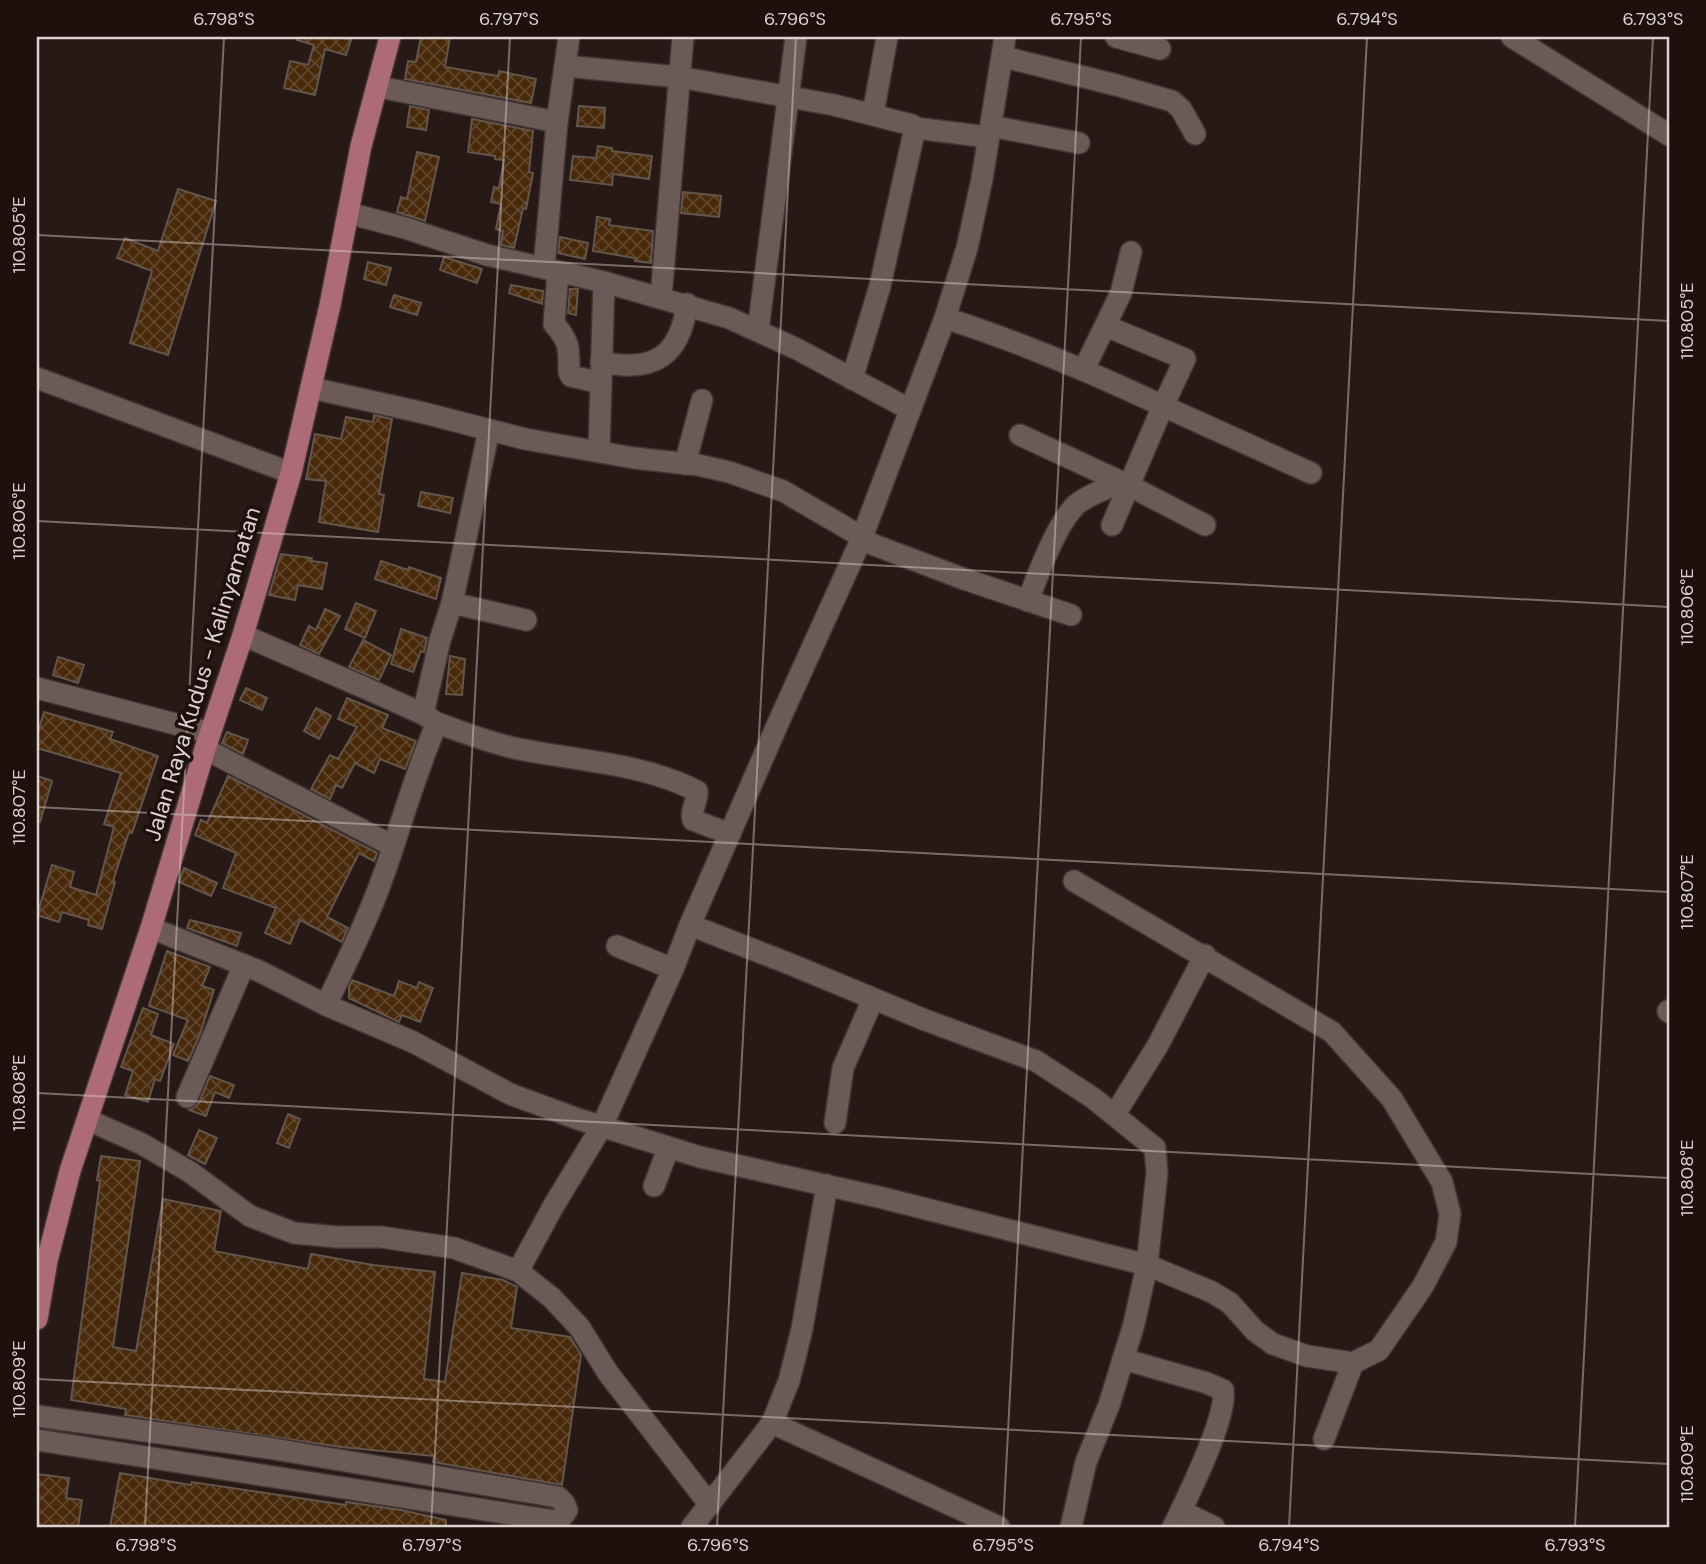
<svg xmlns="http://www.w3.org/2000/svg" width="1706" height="1564" font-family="'DM Sans',sans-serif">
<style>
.building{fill:url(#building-cross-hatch);stroke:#63564b;stroke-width:2}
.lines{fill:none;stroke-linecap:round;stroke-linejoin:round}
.minor-casing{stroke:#403534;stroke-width:24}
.major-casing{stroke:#403534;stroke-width:24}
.minor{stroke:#6c5a56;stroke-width:21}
.major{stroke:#ad6a77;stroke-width:21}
.ticks{fill:none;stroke:#ddd2cf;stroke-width:2;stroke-opacity:0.45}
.labels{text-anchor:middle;stroke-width:7;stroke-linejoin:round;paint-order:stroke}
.street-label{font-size:23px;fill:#ddd2cf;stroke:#1d100d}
.neatline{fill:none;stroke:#ddd2cf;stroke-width:2.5}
.ticks-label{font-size:18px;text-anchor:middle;fill:#ddd2cf}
</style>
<defs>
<pattern id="building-cross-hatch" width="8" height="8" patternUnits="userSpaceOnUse" patternTransform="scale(1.75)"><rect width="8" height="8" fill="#48290a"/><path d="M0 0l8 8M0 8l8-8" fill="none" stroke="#62472d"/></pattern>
</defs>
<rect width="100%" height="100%" fill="#271915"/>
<g class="building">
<path d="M297,37H340L351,40L346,55L325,49L315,95L284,88L290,61L308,65L314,45L297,40Z"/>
<path d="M421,37H450L445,67L498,76L499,71L536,79L531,103L405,79L408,61L416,62Z"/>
<path d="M410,106L429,110L426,130L407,127Z"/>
<path d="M579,106L605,108L604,128L577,126Z"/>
<path d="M472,119L533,131L529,172L533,173L526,209L523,208L514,248L501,245L503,231L496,229L501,204L491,202L494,187L499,188L504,160L495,159V156L468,152Z"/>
<path d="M598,146L612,148V151L652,156L649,179L613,174L612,185L570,180L573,156L596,158Z"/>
<path d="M417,152L439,157L425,221L397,212L401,197L407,199Z"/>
<path d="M178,189L216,201L168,355L130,343L152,271L117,258L125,238L158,251Z"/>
<path d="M683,192L721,196L719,217L681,213Z"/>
<path d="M597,217L610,219L609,225L653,231L651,263L635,261V258L593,251Z"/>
<path d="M560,237L588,243L585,259L558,253Z"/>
<path d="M444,257L482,269L477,283L440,270Z"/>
<path d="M368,262L391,268L386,285L364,279Z"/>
<path d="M511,285L543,291L542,304L509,293Z"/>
<path d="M570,289H578L576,315L568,313Z"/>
<path d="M394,295L421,303L417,315L390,307Z"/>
<path d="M374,415L392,419L379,494L384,495L378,532L319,522L326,481L306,479L315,434L341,439L346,417L373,422Z"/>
<path d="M421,492L453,498L450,513L418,506Z"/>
<path d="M281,554L312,558L311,561L327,563L322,589L298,585L295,600L269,595Z"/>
<path d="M381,561L408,570L409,567L441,578L436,599L375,579Z"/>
<path d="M356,603L376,611L365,638L345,629Z"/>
<path d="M325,609L340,616L319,654L300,645L309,626L316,630Z"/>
<path d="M401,629L427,638L424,652L421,651L413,672L391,664Z"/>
<path d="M363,640L391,655L379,680L349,667Z"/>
<path d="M450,656L465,659L462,695L446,694Z"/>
<path d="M58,657L84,665L78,683L53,675Z"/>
<path d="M246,688L267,698L262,710L240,700Z"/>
<path d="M347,698L388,715L382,728L416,741L405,769L380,759L374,773L355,763L342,788L336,785L330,799L311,789L330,755L338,759L357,727L338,719Z"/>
<path d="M316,708L331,716L319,739L304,731Z"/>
<path d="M44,712L113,732L110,739L158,756L132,833L129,832L113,881L115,882L102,929L88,925L89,920L62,912L59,922L37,915L52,865L74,872L70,887L96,895L114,827L104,824L121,773L37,748V735Z"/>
<path d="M227,732L248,740L243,754L222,743Z"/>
<path d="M37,776L52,781L40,822L37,821Z"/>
<path d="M228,776L377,853L374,861L359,853L327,917L348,928L342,942L300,920L290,944L265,933L276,908L223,888L236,853L195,835L201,820L207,823Z"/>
<path d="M184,868L217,883L211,896L179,882Z"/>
<path d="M190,920L241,933L237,946L187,928Z"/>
<path d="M167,951L210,967L202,986L214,990L200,1034L188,1061L173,1055L188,1020L149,1006Z"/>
<path d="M352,980L394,996L399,981L417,988L419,982L433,988L420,1022L402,1015L399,1022L349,998V987Z"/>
<path d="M143,1008L158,1014L151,1035L174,1044L160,1081L155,1079L148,1102L125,1095L133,1071L121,1067Z"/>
<path d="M210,1076L234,1085L229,1098L215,1092L206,1116L189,1110L199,1103Z"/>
<path d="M288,1114L300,1119L289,1148L277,1143Z"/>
<path d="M199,1130L217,1138L205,1164L188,1155Z"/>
<path d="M101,1156L140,1161L113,1347L136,1351L163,1199L221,1211L214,1251L308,1269L311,1254L373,1265L435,1272L424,1379L445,1382L462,1273L503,1280L517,1287L511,1328L570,1337L581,1355L562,1485L433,1462L434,1456L341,1447L125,1415L126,1409L71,1400L100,1181L97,1180Z"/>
<path d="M120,1473L191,1485L192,1482L346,1505V1502L401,1510L446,1520V1527H110Z"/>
<path d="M37,1474L69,1478L66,1498L82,1500L78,1527H37Z"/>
</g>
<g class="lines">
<defs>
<g id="minor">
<path d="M1116,37L1160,49"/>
<path d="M1512,37L1669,135"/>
<path d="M1004,57L1116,85L1172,101L1181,109L1195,134"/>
<path d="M565,66L679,77L834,105L912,125L915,128L988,137"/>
<path d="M379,87L557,122"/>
<path d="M873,114L887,37"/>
<path d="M991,126L1079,143"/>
<path d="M348,213L405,228L487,255L604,282L729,318L797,349L909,409"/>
<path d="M544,268L557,122L569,37"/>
<path d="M558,272L554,324C570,342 569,348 569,372L571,376L601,383"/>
<path d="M661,297L683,37"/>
<path d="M945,318C1020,342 1091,372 1163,406L1112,525"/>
<path d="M1106,326L1185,359L1163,406L1311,473"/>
<path d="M758,330L796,37"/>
<path d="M601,362C653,373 680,357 687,304"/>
<path d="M1084,369L1121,293L1131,252"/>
<path d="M37,378L291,473"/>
<path d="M852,379L880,286L915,128"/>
<path d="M311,388L420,412L525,439L634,458L698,465L729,472L783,491L862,537"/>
<path d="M1020,435L1130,486L1205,525"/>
<path d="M599,451L604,282"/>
<path d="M685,464L702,400"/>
<path d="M861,540L964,579L1071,615"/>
<path d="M1028,601C1037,576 1058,521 1077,504C1089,494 1107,489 1121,482"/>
<path d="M452,603L526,620"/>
<path d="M243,635L372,691L423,714L437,723C416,771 402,822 385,871C369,917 347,961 326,1005"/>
<path d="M37,688L210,733"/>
<path d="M423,714L440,640L452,603L489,430"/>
<path d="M437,723C462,732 488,742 514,748C575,761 640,762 697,791C698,801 690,810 693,820L730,834"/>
<path d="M205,749L393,846"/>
<path d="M690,925L790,964L925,1020L1036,1061L1093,1098L1155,1148L1157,1173L1147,1265L1134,1324L1109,1405L1086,1462L1071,1527"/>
<path d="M151,928L259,971L326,1005L413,1042L510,1094L578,1119L700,1157L883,1198L1147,1265L1212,1292L1230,1303L1255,1331L1273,1344L1307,1356L1353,1363L1379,1350L1423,1286L1446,1242L1450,1214L1442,1182L1392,1099L1332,1032L1074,881"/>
<path d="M617,946L673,969"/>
<path d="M1668,1011L1669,1012"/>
<path d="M187,1097L244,965"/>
<path d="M1115,1114L1158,1045L1205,955"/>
<path d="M88,1120L142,1144L190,1172L250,1216L294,1233L337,1237H381L454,1248L518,1271L552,1298L580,1328L608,1373L710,1505"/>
<path d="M835,1123L843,1068L873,999"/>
<path d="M654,1186L668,1149"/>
<path d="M518,1271L554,1205L602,1126L673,969L690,925L779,721L861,540L945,318L967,248L982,179L1005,37"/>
<path d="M1123,1359L1207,1383L1223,1390C1228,1417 1186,1500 1173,1527"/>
<path d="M37,1416L268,1448L558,1497L564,1503L567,1510C562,1519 558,1521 549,1520L37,1440"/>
<path d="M772,1423L999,1527"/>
<path d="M1324,1439L1353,1363"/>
<path d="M1181,1511L1214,1527"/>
<path d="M692,1527L772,1423L789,1381L802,1329L827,1185"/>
</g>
<path id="major" d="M37,1319L47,1261L70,1171L151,928L205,749L243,635L291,473L330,305L361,146L390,37"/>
</defs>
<use href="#minor" class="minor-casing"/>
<use href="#major" class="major-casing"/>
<use href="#minor" class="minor"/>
<use href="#major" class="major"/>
</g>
<path class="ticks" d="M37,235L1669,321M37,521L1669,607M37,807L1669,892M37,1093L1669,1178M37,1379L1669,1464M145,1527L224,37M431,1527L510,37M717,1527L796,37M1003,1527L1081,37M1289,1527L1367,37M1575,1527L1653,37"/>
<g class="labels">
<g class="street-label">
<text transform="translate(202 674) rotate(-73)" y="8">Jalan Raya Kudus - Kalinyamatan</text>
</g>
</g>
<rect width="1706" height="1564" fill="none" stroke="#1d100d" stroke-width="77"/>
<rect x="38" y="38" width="1630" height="1488" class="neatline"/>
<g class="ticks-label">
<text x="224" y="25">6.798°S</text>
<text x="509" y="25">6.797°S</text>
<text x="795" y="25">6.796°S</text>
<text x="1081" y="25">6.795°S</text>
<text x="1367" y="25">6.794°S</text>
<text x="1653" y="25">6.793°S</text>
<text transform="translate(19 235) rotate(-90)" y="6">110.805°E</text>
<text transform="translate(1687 321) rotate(-90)" y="6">110.805°E</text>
<text transform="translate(19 521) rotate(-90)" y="6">110.806°E</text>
<text transform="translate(1687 607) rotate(-90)" y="6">110.806°E</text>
<text transform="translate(19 807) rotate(-90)" y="6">110.807°E</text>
<text transform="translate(1687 892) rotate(-90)" y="6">110.807°E</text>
<text transform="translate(19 1093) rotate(-90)" y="6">110.808°E</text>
<text transform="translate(1687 1178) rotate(-90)" y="6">110.808°E</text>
<text transform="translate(19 1379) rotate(-90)" y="6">110.809°E</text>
<text transform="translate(1687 1464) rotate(-90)" y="6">110.809°E</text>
<text x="146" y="1551">6.798°S</text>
<text x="432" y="1551">6.797°S</text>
<text x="718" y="1551">6.796°S</text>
<text x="1003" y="1551">6.795°S</text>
<text x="1289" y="1551">6.794°S</text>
<text x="1575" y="1551">6.793°S</text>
</g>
</svg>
